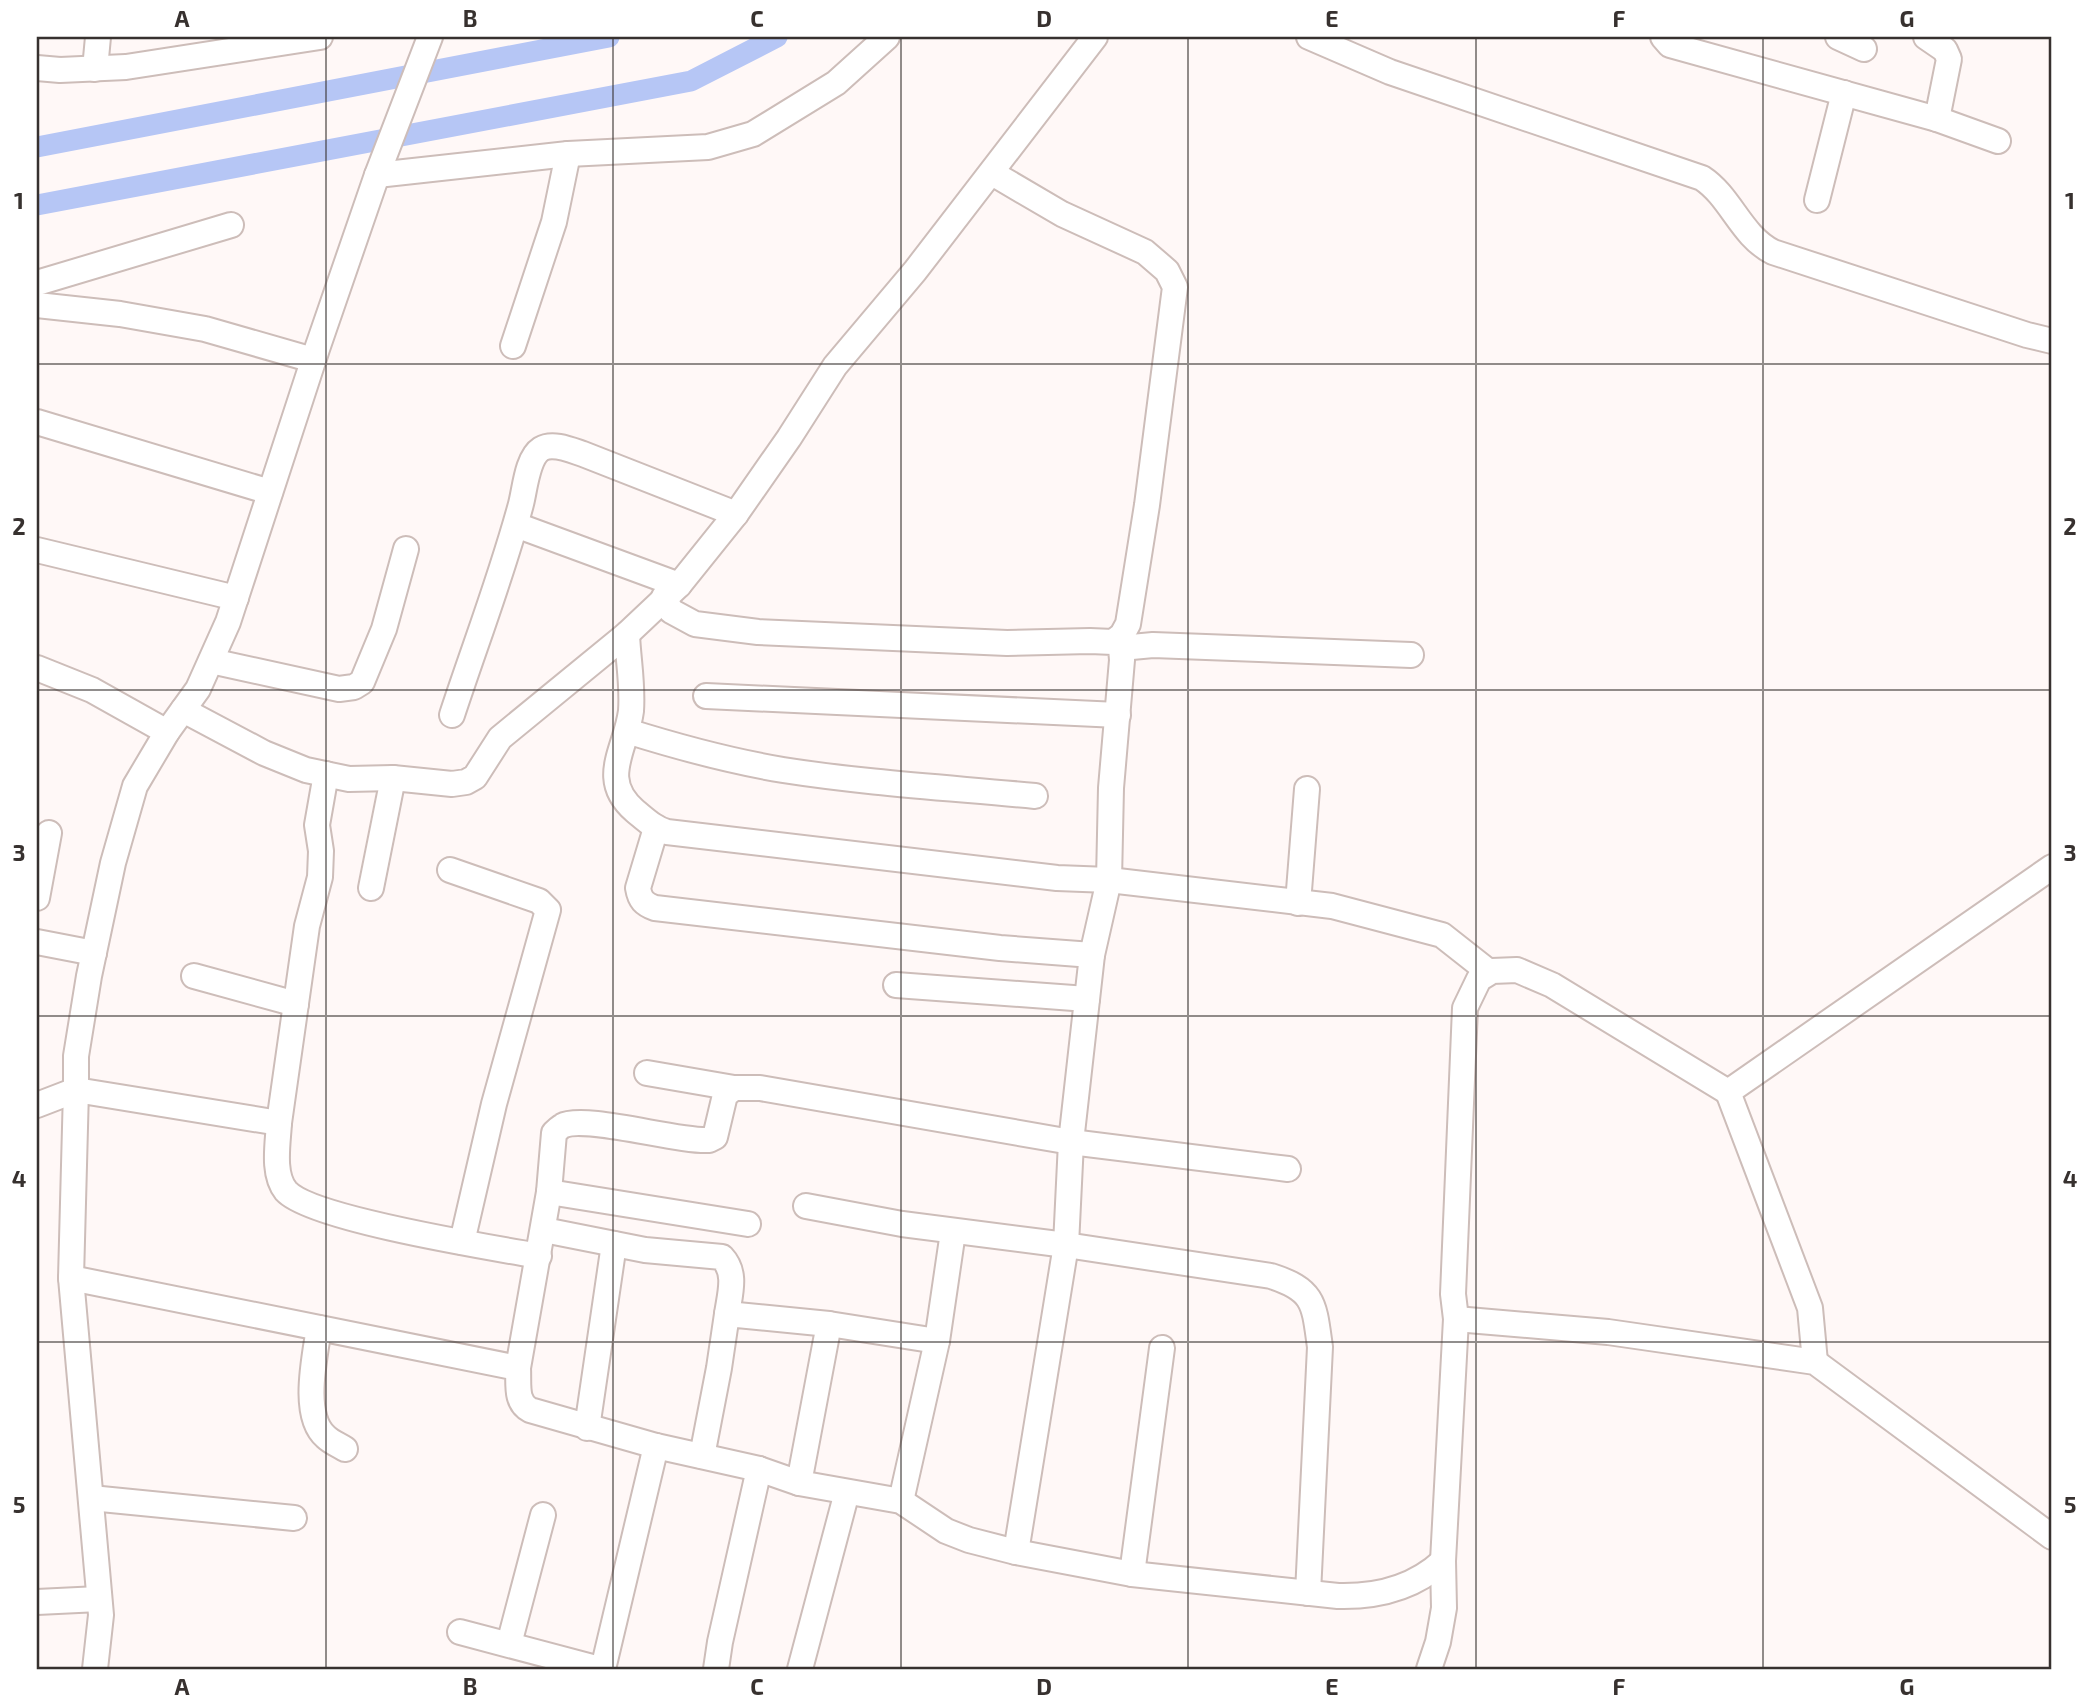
<svg xmlns="http://www.w3.org/2000/svg" width="2089" height="1706" font-family="'Exo 2',sans-serif">
<style>
.lines{fill:none;stroke-linecap:round;stroke-linejoin:round}
.canal{stroke:#b6c6f5;stroke-width:21}
.minor-casing{stroke:#cdbdb9;stroke-width:28}
.minor{stroke:#fff;stroke-width:24}
.grid{fill:none;stroke:#37312f;stroke-width:2;stroke-opacity:0.55}
.neatline{fill:none;stroke:#37312f;stroke-width:2.5}
.grid-label{font-size:23px;text-anchor:middle;font-weight:bold;fill:#37312f}
</style>
<rect width="100%" height="100%" fill="#fff8f7"/>
<g class="lines">
<g class="canal">
<path d="M37,147L609,37"/>
<path d="M37,205L691,81L777,37"/>
</g>
<defs>
<g id="minor">
<path d="M1309,37L1390,72L1702,178C1731,197 1741,236 1773,252L2027,335L2052,341"/>
<path d="M1663,37L1670,45L1937,119L1998,141"/>
<path d="M1838,37L1864,49"/>
<path d="M1926,37L1945,50L1949,59L1937,119"/>
<path d="M37,68L60,70L126,67L320,37"/>
<path d="M95,69L98,37"/>
<path d="M992,173L1062,214L1145,252L1167,271L1175,287L1147,505L1128,624L1122,635L1113,642"/>
<path d="M377,175L568,154L708,147L753,134L836,83L887,37"/>
<path d="M1817,200L1844,93"/>
<path d="M37,283L231,225"/>
<path d="M37,305L120,314L205,329L313,360"/>
<path d="M513,346L554,222L568,154"/>
<path d="M37,422L270,492"/>
<path d="M516,525L679,585"/>
<path d="M37,550L236,598"/>
<path d="M664,597L671,611L695,624L758,632L1007,643L1090,641L1113,642L1121,648L1122,660L1111,788L1109,880L1092,955L1071,1142L1066,1245L1016,1552"/>
<path d="M627,634C628,660 633,684 631,711C626,750 598,779 635,811C646,820 654,828 667,832L1057,878L1109,880L1332,906L1442,935L1489,972"/>
<path d="M1121,648L1153,645L1411,655"/>
<path d="M211,661L339,689L354,687L362,682L384,629L406,549"/>
<path d="M37,668L92,690L167,732"/>
<path d="M706,696L1118,715"/>
<path d="M183,710L264,753L306,770L349,779L393,778L452,784L466,782L475,777L500,738L627,634L679,585L736,514L789,438L835,366L915,271L1095,37"/>
<path d="M452,715C475,645 502,575 521,504C525,489 527,458 541,449C553,442 571,450 583,454L736,514"/>
<path d="M627,731C678,747 730,761 783,770C866,783 951,788 1035,796"/>
<path d="M656,828L638,888C640,900 644,904 655,908L1000,948L1092,955"/>
<path d="M450,870L539,901L548,910L494,1104L462,1242"/>
<path d="M371,888L393,778"/>
<path d="M37,898L49,833"/>
<path d="M1298,903L1307,789"/>
<path d="M37,942L94,953"/>
<path d="M194,976L296,1004"/>
<path d="M896,985L1087,999"/>
<path d="M647,1073L734,1088"/>
<path d="M1728,1092L1810,1308L1815,1362"/>
<path d="M37,1105L76,1090V1056L89,976L113,863L135,786L167,732L198,689L228,622L317,349L377,175L430,37"/>
<path d="M279,1123C278,1143 272,1174 286,1191C311,1219 494,1248 539,1256"/>
<path d="M549,1192L748,1224"/>
<path d="M806,1206L902,1224L1066,1245L1271,1276C1315,1290 1314,1304 1320,1347L1308,1593"/>
<path d="M544,1230L645,1250L722,1257C737,1273 730,1293 727,1314"/>
<path d="M71,1278L518,1368C519,1384 515,1402 530,1410L656,1446L759,1469L799,1483L901,1501L946,1531L969,1540L1016,1552L1132,1574L1338,1596C1377,1597 1414,1588 1443,1561"/>
<path d="M1456,1319L1608,1332L1815,1362L2052,1537"/>
<path d="M319,1328C315,1356 301,1416 326,1437C331,1442 339,1445 345,1449"/>
<path d="M518,1368L549,1192L554,1133C554,1133 561,1126 562,1126C584,1114 678,1142 709,1140L715,1137L725,1095L734,1088H760L1071,1142L1288,1169"/>
<path d="M587,1428L614,1244"/>
<path d="M702,1456L719,1368L727,1314L829,1324L937,1341"/>
<path d="M799,1483L829,1324"/>
<path d="M91,1498L294,1518"/>
<path d="M901,1501L937,1341L953,1232"/>
<path d="M1132,1574L1162,1348"/>
<path d="M37,1602L99,1599"/>
<path d="M460,1632L600,1669"/>
<path d="M509,1644L543,1515"/>
<path d="M95,1669L101,1615L71,1278L76,1090L279,1123L307,926L320,877L321,851L317,825L326,774"/>
<path d="M603,1669L656,1446"/>
<path d="M716,1669L720,1642L759,1469"/>
<path d="M800,1669L847,1492"/>
<path d="M1429,1669L1438,1642L1444,1608L1443,1561L1456,1319L1453,1294L1465,1008L1479,979L1492,971L1517,970L1552,985L1728,1092L2052,867"/>
</g>
</defs>
<use href="#minor" class="minor-casing"/>
<use href="#minor" class="minor"/>
</g>
<path class="grid" d="M326,37V1669M613,37V1669M901,37V1669M1188,37V1669M1476,37V1669M1763,37V1669M37,364H2052M37,690H2052M37,1016H2052M37,1342H2052"/>
<rect width="2089" height="1706" fill="none" stroke="#ffffff" stroke-width="77"/>
<rect x="38" y="38" width="2012" height="1630" class="neatline"/>
<g class="grid-label">
<text x="182" y="27">A</text>
<text x="470" y="27">B</text>
<text x="757" y="27">C</text>
<text x="1044" y="27">D</text>
<text x="1332" y="27">E</text>
<text x="1619" y="27">F</text>
<text x="1907" y="27">G</text>
<text x="19" y="209">1</text>
<text x="2070" y="209">1</text>
<text x="19" y="535">2</text>
<text x="2070" y="535">2</text>
<text x="19" y="861">3</text>
<text x="2070" y="861">3</text>
<text x="19" y="1187">4</text>
<text x="2070" y="1187">4</text>
<text x="19" y="1513">5</text>
<text x="2070" y="1513">5</text>
<text x="182" y="1695">A</text>
<text x="470" y="1695">B</text>
<text x="757" y="1695">C</text>
<text x="1044" y="1695">D</text>
<text x="1332" y="1695">E</text>
<text x="1619" y="1695">F</text>
<text x="1907" y="1695">G</text>
</g>
</svg>
